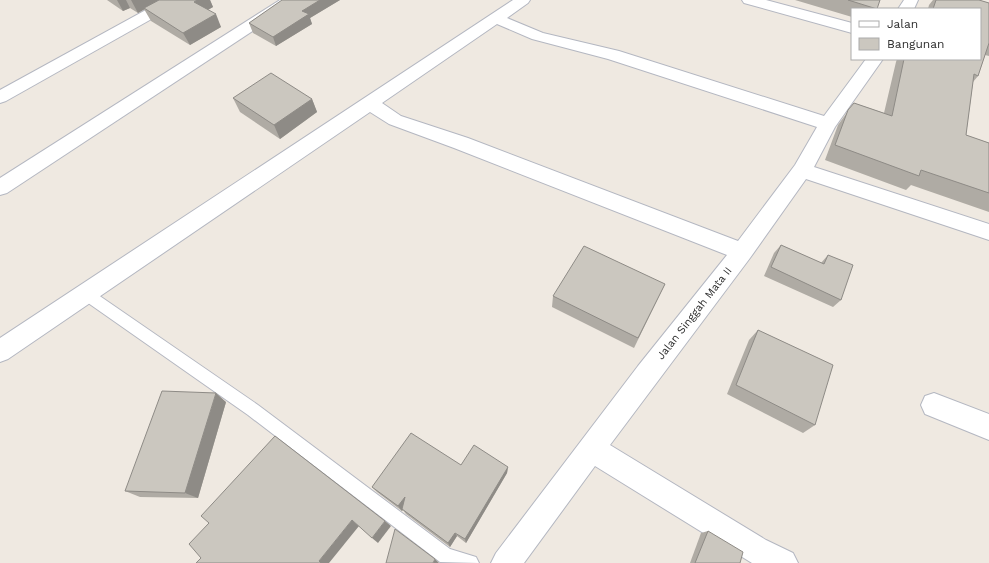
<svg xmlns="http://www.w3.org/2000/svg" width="989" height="563" font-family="'Work Sans',sans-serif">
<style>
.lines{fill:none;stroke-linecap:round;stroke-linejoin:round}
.service-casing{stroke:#b4b7c1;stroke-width:2}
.minor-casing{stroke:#b4b7c1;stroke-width:2}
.service{fill:#fff;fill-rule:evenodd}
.minor{fill:#fff;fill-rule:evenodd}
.wall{fill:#afaba4}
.shaded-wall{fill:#8e8b86}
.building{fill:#cbc7bf;stroke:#8e8b86}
.labels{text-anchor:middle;stroke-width:4;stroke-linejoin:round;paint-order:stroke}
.street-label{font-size:11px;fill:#2e2e2e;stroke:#fff}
</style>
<rect width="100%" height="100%" fill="#efe9e1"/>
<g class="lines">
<defs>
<path id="service" d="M86,288L91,290L258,405L450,549L476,557L479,563L440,562L248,415L81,298L79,294L81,290Z"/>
<g id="minor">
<path d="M164,0H182L180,3L6,101L0,103V90Z"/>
<path d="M280,0H297L295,3L7,193L0,195V178Z"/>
<path d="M513,0H530L528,3L507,18L543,33L619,51L824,116L866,59H883L835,127L814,167L989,224V240L806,179L750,258L610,445L766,540L793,553L798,563H752L595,466L524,563H491L496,553L638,366L727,255L454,148L389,124L370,112L8,359L0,362V338ZM497,24L532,39L608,59L817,127L795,165L738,241L468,138L401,116L382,103Z"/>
<path d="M742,0H766L852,23V33L744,3Z"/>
<path d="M904,0H918L914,9H898Z"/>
<path d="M934,393L989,414V440L925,414L921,405L925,396Z"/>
</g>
</defs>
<use href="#service" class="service-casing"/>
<use href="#minor" class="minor-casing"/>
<use href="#service" class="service"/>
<use href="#minor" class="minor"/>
</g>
<g class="wall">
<path d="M107,0H210L213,7L208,10L221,27L190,45L151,21L144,9L138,13L130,8L123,11Z"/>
<path d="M282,0H340L310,18L312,24L276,46L253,33L249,23Z"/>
<path d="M795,0H880L876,9H852V17Z"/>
<path d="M933,0H979L989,3V56L985,55L978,76L973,82L966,135L989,143V212L911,185L906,190L825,160L838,125L854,103L884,113L896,62L897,59H980V9H928L929,5Z"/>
<path d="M233,98L312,99L317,112L280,139L240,112Z"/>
<path d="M781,245L821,263L828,255L841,300L833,307L764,276L774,253Z"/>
<path d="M665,284L634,348L552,307L553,296Z"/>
<path d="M758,330L815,425L803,433L727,394L749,340Z"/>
<path d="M226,402L198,498L140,497L125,491Z"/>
<path d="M461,465L508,467L507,473L466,543L457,536L450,547L406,514L403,510L402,511L377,492L372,487Z"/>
<path d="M708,531L740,563H690L701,533Z"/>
</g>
<g class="shaded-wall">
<path d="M117,0H126L130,8L123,11Z"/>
<path d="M131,0H161L138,13Z"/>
<path d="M197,0H210L213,7L200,14L194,2Z"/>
<path d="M320,0H340L310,18L312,24L276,46L273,37L302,11Z"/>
<path d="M216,14L221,27L190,45L183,33Z"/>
<path d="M312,99L317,112L280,139L274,125Z"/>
<path d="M216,393L226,402L198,498L185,493Z"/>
<path d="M508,467L507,473L466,543L465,539Z"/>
<path d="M405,497L409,502L402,511L398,506Z"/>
<path d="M352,520L359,526L329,563H321L319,561Z"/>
<path d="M385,521L391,526L378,543L372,538Z"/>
<path d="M455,533L457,536L450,547L448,543Z"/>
<path d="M435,559L439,563H433Z"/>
</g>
<g class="building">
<path d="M159,0H197L194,2L216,14L183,33L144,8Z"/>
<path d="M282,0H320L302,11L309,14L273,37L249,23Z"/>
<path d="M848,0H880L877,9Z"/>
<path d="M936,0H979L989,3V43L978,76L974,74L966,135L989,143V193L921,170L919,176L835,145L848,110L854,103L892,116L904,59H980V9H933Z"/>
<path d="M271,73L312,99L274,125L233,98Z"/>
<path d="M781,245L824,264L828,255L853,265L841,300L771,267Z"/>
<path d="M584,246L665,284L638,338L553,296Z"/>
<path d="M758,330L833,365L815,425L736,385Z"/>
<path d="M162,391L216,393L185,493L125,491Z"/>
<path d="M411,433L461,465L474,445L508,467L465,539L455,533L448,543L402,509L405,497L398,506L372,487Z"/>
<path d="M275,436L385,521L372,538L352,520L319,561L321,563H196L201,558L189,544L209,523L201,516Z"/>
<path d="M395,529L435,559L433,563H386Z"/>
<path d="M708,531L743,552L740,563H695Z"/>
</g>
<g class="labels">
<g class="street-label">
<text transform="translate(694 313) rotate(-52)" y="4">Jalan Singgah Mata II</text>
</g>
</g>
<rect x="851" y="8" width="130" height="52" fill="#ffffff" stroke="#ababab"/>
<rect x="859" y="21" width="20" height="6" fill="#ffffff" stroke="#ababab"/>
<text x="887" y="28" font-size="12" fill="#2e2e2e">Jalan</text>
<rect x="859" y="38" width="20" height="12" fill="#cbc7bf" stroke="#ababab"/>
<text x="887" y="48" font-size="12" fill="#2e2e2e">Bangunan</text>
</svg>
